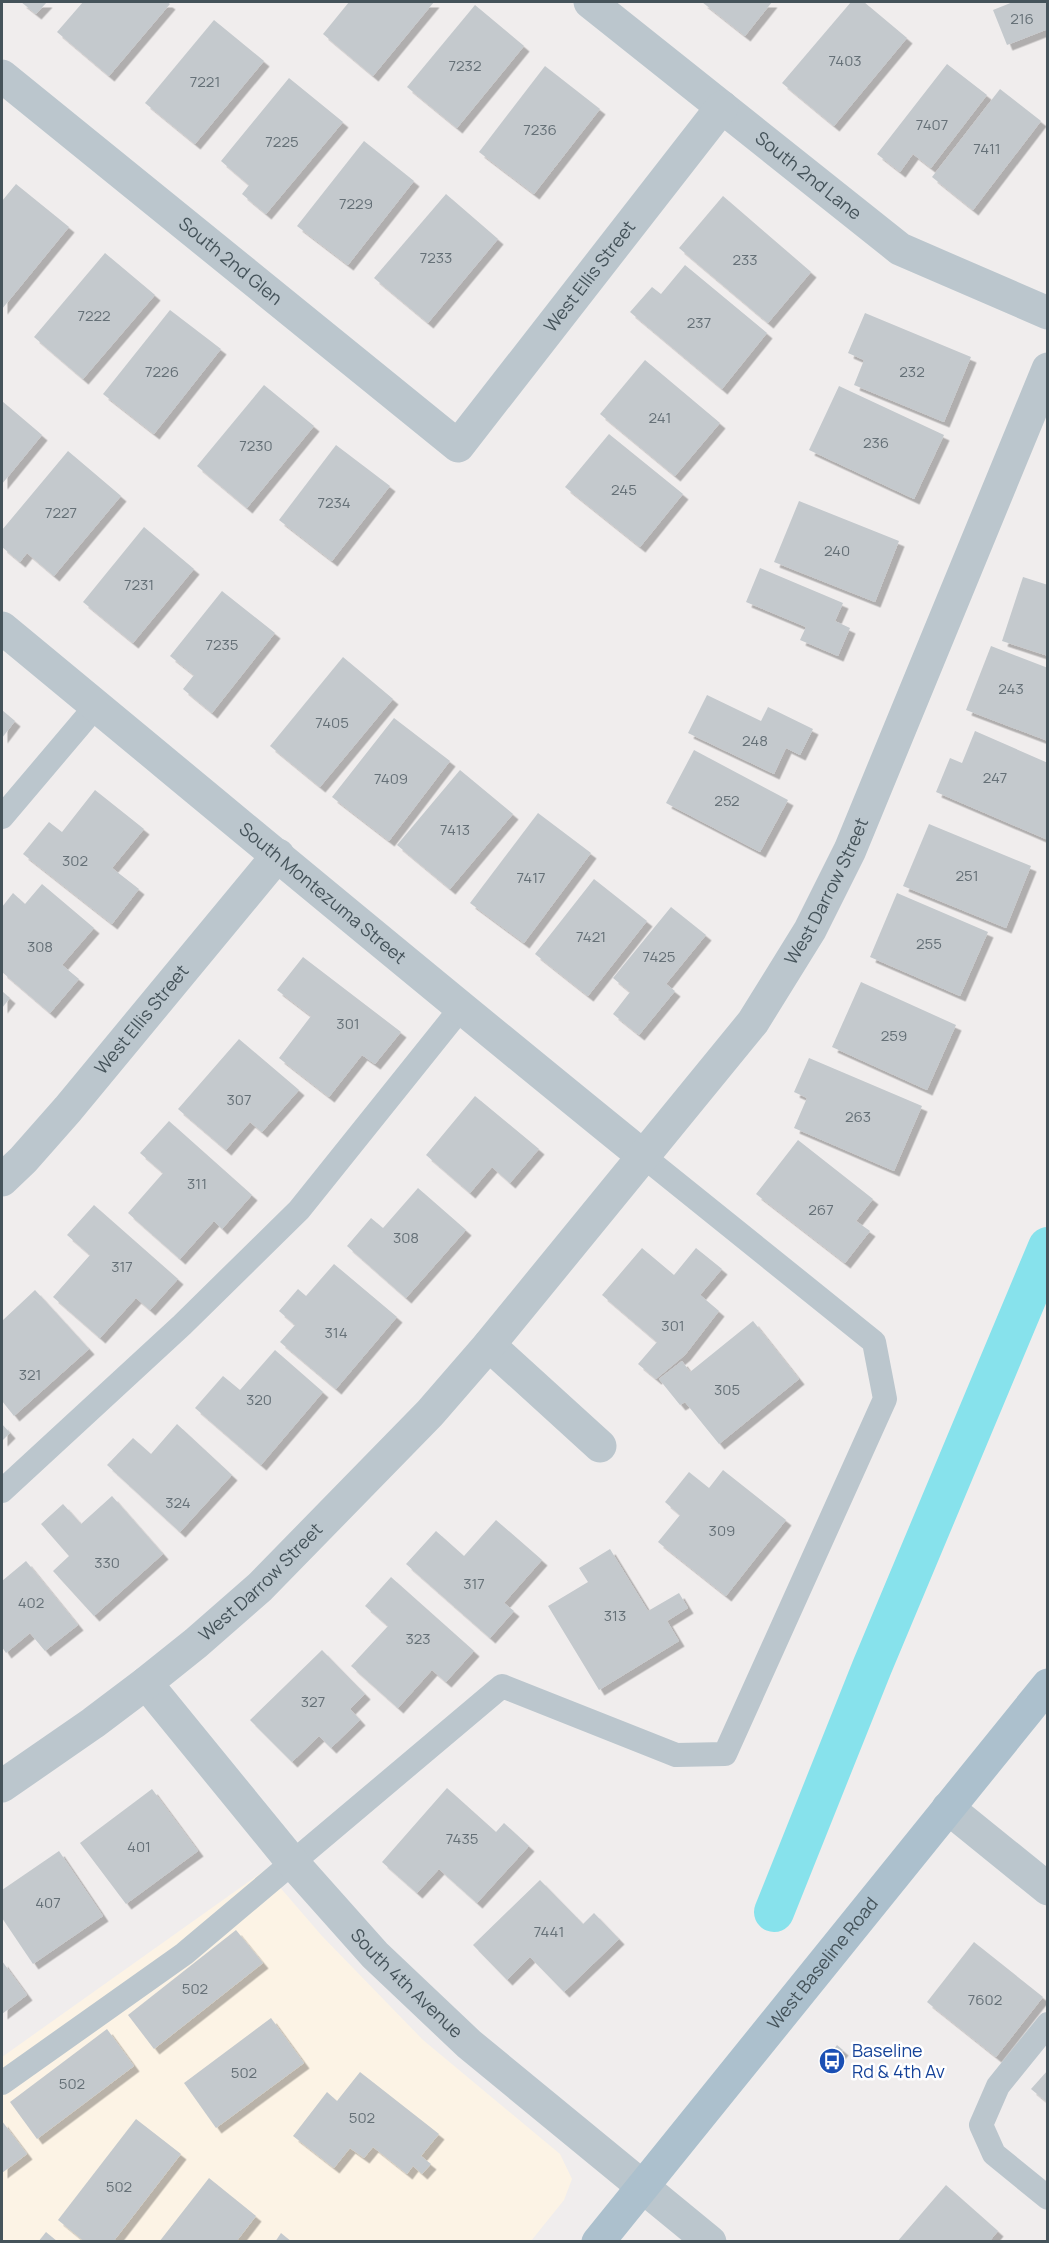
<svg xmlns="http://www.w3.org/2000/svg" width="1049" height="2243" font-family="Manrope,sans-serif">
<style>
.commercial{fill:#fcf3e5}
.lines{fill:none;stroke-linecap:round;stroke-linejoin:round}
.canal{stroke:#87e2ec;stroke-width:40}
.building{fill:#c4c9cd;filter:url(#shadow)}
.lane{stroke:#bbc6cd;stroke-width:24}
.street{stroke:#bbc6cd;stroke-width:33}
.primary{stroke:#acc0cd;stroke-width:33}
.labels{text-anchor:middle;stroke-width:5;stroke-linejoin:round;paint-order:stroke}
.number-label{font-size:15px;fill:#657077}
.street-label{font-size:18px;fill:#45535a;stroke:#fff}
.transit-label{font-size:18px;fill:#164399;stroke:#fff;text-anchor:start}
</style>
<defs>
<filter id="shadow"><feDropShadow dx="5.5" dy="5.5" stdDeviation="0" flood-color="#0004"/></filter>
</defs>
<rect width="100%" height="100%" fill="#f0eded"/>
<path class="commercial" d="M265,1870L322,1936L423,2040L560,2154L572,2179L564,2200L531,2241H2V2057Z"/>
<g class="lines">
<path class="canal" d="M774,1912L872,1667L1048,1247"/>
</g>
<g class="building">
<path d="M21,2H47L36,14Z"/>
<path d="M83,2H167L170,4L109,76L57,32Z"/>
<path d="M349,2H434L373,76L323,34Z"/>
<path d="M702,2H772L745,36Z"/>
<path d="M851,2H864L907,38L834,126L782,83Z"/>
<path d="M1013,2H1048V29L1007,45L993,10Z"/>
<path d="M475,5L524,46L457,128L407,87Z"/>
<path d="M214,20L264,61L195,144L145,103Z"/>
<path d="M947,64L987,95L931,168L913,154L900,172L877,154Z"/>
<path d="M545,66L600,109L534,194L479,152Z"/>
<path d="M289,78L343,122L266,214L242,194L249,185L221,161Z"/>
<path d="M1000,89L1041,121L973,210L932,177Z"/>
<path d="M364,141L414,181L348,265L297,226Z"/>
<path d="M16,184L69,227L2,309V201Z"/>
<path d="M446,194L498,239L428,323L374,278Z"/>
<path d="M723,196L811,272L768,323L679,248Z"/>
<path d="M105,253L155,295L83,379L34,337Z"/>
<path d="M685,265L767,333L722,389L630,312L652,287L661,294Z"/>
<path d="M170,310L221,349L154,434L103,394Z"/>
<path d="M865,313L971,357L944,422L854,385L864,360L848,353Z"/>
<path d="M645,360L720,423L675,476L600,414Z"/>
<path d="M264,385L314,426L247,508L197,466Z"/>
<path d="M839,386L944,435L914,499L809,450Z"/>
<path d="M2,401L42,435L2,484Z"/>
<path d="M609,434L683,494L640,547L565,487Z"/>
<path d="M336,445L390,486L332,561L279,520Z"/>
<path d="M68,451L121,496L54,576L27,553L20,562L2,547V530Z"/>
<path d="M799,501L899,541L875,602L774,562Z"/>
<path d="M144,527L194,569L133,643L83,602Z"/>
<path d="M760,568L843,603L835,621L850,628L838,656L800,640L806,627L746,602Z"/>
<path d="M1023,577L1048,585V656L1002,641Z"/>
<path d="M222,591L275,633L212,713L183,689L194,675L170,656Z"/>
<path d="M991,646L1048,668V741L966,710Z"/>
<path d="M343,657L393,699L320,787L270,746Z"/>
<path d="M707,695L761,721L768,707L813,729L800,755L786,748L774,774L688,733Z"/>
<path d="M2,710L15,721L2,738Z"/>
<path d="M394,718L450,761L389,841L332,797Z"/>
<path d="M975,731L1048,763V840L936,792L950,758L962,763Z"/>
<path d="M694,750L788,800L760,852L666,803Z"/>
<path d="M460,770L513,814L450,889L397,845Z"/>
<path d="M95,790L144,829L112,868L139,889L112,924L23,854L49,822L62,832Z"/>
<path d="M538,813L591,853L524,943L470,903Z"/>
<path d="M929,824L1031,866L1006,928L903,886Z"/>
<path d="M594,879L647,921L588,996L535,954Z"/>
<path d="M42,884L94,928L62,965L79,979L50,1013L2,972V907L13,893L25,904Z"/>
<path d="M897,893L988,932L960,996L870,957Z"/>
<path d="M671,907L706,935L666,984L675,991L639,1035L613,1014L630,992L613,978Z"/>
<path d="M303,957L401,1032L375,1064L362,1055L329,1097L279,1058L311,1016L277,990Z"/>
<path d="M861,982L956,1025L927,1090L832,1047Z"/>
<path d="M2,991L10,998L2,1008Z"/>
<path d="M239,1039L299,1090L262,1132L250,1122L226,1150L178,1109Z"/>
<path d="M809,1058L922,1106L894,1171L794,1128L807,1098L794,1092Z"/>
<path d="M475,1096L539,1149L510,1183L492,1167L470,1193L426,1155Z"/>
<path d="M169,1121L252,1195L222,1229L214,1221L180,1259L128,1213L163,1173L140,1153Z"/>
<path d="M798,1140L873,1199L856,1221L870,1231L845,1263L756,1194Z"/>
<path d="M418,1188L466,1230L406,1298L347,1246L371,1218L383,1228Z"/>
<path d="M94,1205L178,1279L150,1310L136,1298L100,1338L53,1297L90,1255L67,1235Z"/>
<path d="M642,1248L674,1275L696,1248L722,1269L700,1295L719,1311L685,1355L656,1379L638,1364L657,1342L602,1295Z"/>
<path d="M334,1264L397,1317L336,1389L280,1342L295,1325L279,1311L298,1289L306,1296Z"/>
<path d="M35,1290L89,1349L14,1416L2,1401V1321Z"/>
<path d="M753,1321L799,1379L719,1444L685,1402L680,1405L659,1379L682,1361L690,1372Z"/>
<path d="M275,1350L323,1392L261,1465L195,1408L223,1376L240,1390Z"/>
<path d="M2,1424L10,1433L2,1441Z"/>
<path d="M177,1424L232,1475L180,1532L107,1465L133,1438L151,1454Z"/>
<path d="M723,1470L786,1520L726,1596L658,1542L680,1515L665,1502L689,1472L709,1488Z"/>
<path d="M112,1496L163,1554L94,1616L53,1571L69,1556L41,1524L63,1504L81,1524Z"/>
<path d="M496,1520L542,1560L504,1603L514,1611L490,1638L406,1564L436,1531L464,1556Z"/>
<path d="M610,1549L648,1611L679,1593L688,1608L667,1621L679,1641L599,1690L548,1606L588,1582L579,1568Z"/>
<path d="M26,1561L78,1625L45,1651L30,1633L6,1653L2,1647V1581Z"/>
<path d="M391,1577L474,1651L446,1682L432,1670L398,1708L351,1666L388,1626L365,1606Z"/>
<path d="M322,1650L365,1694L350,1709L360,1720L331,1748L319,1736L292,1762L250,1720Z"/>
<path d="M447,1788L496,1832L504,1823L529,1846L477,1903L439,1869L417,1893L382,1862Z"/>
<path d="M152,1789L198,1851L126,1904L80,1843Z"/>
<path d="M59,1851L103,1916L33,1964L2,1918V1890Z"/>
<path d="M540,1880L583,1924L594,1913L619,1939L564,1992L530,1957L507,1980L473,1945Z"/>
<path d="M236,1930L263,1963L154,2049L128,2015Z"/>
<path d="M974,1942L1043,1997L996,2057L927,2002Z"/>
<path d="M2,1961L27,1995L2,2014Z"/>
<path d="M271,2018L304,2063L216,2128L184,2083Z"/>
<path d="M107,2029L134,2066L37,2139L10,2102Z"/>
<path d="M837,2045L843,2050L830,2066L825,2062Z"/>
<path d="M1048,2070V2103L1031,2089Z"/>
<path d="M360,2072L439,2134L421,2156L431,2164L422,2174L413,2166L407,2174L373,2147L364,2158L350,2148L334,2168L293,2136L327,2092L337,2101Z"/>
<path d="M136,2119L181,2154L113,2242H85L58,2220Z"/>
<path d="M2,2121L27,2154L2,2173Z"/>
<path d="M209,2178L256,2216L236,2242H159Z"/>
<path d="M946,2185L998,2231L989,2242H897Z"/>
<path d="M46,2232L58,2242H38Z"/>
<path d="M281,2233L292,2242H275Z"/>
</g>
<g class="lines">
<g class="lane">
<path d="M2,817L96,706"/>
<path d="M2,1491L182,1325L299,1210L461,1008"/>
<path d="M1048,2024L998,2086L981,2125L994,2154L1048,2198"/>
<path d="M2,2083L184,1954L502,1686L676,1755L725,1754L885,1399L874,1342L643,1156"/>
</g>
<g class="street">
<path id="s1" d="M590,2L900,249L1048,313"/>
<path id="s2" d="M2,76L458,446L722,107"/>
<path id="s3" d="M2,628C215,804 428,982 643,1156"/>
<path id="s4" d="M2,1180L23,1160L68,1109L278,855"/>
<path d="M489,1345L600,1446"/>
<path id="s5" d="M146,1683L293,1863L375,1955L469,2044L710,2242"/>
<path id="s6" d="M2,1786L93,1723L146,1683L196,1643L260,1587L430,1413L489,1345L753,1022L810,930L850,850L1048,369"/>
<path d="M948,1808L1048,1889"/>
</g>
<path class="primary" id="s7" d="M598,2242L1048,1685"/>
</g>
<defs>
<symbol id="bus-disc" viewBox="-11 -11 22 22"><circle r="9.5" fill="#1a4fb4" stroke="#fff"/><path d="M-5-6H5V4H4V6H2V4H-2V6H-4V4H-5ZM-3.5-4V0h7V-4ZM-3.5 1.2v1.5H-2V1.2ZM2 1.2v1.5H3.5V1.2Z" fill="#fff"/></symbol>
</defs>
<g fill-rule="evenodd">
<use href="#bus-disc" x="817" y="2046" width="30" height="30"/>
</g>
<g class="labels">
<g class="number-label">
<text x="1022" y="24">216</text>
<text x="845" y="66">7403</text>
<text x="465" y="71">7232</text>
<text x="205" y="87">7221</text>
<text x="932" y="130">7407</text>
<text x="540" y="135">7236</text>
<text x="282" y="147">7225</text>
<text x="987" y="154">7411</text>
<text x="356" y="209">7229</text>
<text x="436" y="263">7233</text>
<text x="745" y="265">233</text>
<text x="94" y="321">7222</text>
<text x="699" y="328">237</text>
<text x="162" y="377">7226</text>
<text x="912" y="377">232</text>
<text x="660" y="423">241</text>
<text x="876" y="448">236</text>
<text x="256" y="451">7230</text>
<text x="624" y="495">245</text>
<text x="334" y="508">7234</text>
<text x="61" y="518">7227</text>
<text x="837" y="556">240</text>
<text x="139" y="590">7231</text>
<text x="222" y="650">7235</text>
<text x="1011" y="694">243</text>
<text x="332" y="728">7405</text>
<text x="755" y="746">248</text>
<text x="995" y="783">247</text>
<text x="391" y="784">7409</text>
<text x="727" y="806">252</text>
<text x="455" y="835">7413</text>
<text x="75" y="866">302</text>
<text x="967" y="881">251</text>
<text x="531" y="883">7417</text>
<text x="591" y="942">7421</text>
<text x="929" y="949">255</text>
<text x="40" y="952">308</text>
<text x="659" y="962">7425</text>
<text x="348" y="1029">301</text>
<text x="894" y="1041">259</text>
<text x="239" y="1105">307</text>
<text x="858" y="1122">263</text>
<text x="197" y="1189">311</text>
<text x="821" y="1215">267</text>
<text x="406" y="1243">308</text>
<text x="122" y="1272">317</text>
<text x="673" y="1331">301</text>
<text x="336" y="1338">314</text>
<text x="30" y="1380">321</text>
<text x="727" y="1395">305</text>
<text x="259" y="1405">320</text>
<text x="178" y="1508">324</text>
<text x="722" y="1536">309</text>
<text x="107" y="1568">330</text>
<text x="474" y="1589">317</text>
<text x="31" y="1608">402</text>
<text x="615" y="1621">313</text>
<text x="418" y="1644">323</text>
<text x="313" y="1707">327</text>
<text x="462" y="1844">7435</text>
<text x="139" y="1852">401</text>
<text x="48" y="1908">407</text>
<text x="549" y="1937">7441</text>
<text x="195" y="1994">502</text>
<text x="985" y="2005">7602</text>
<text x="244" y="2078">502</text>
<text x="72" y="2089">502</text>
<text x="362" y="2123">502</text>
<text x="119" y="2192">502</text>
</g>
<g class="street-label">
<text dy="6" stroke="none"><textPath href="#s1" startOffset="279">South 2nd Lane</textPath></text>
<text dy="6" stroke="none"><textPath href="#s2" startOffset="294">South 2nd Glen</textPath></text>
<text dy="6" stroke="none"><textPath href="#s2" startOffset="802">West Ellis Street</textPath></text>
<text dy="6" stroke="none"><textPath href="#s6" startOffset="1227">West Darrow Street</textPath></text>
<text dy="6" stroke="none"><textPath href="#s3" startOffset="416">South Montezuma Street</textPath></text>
<text dy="6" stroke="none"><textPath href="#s4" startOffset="213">West Ellis Street</textPath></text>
<text dy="6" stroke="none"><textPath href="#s6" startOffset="330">West Darrow Street</textPath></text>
<text dy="6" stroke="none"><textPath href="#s7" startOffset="358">West Baseline Road</textPath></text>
<text dy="6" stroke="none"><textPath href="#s5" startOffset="398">South 4th Avenue</textPath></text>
</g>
<g class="transit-label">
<text x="852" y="2057">Baseline<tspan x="852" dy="21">Rd &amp; 4th Av</tspan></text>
</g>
</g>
<rect width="1049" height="2243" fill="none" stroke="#45535a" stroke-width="6"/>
</svg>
